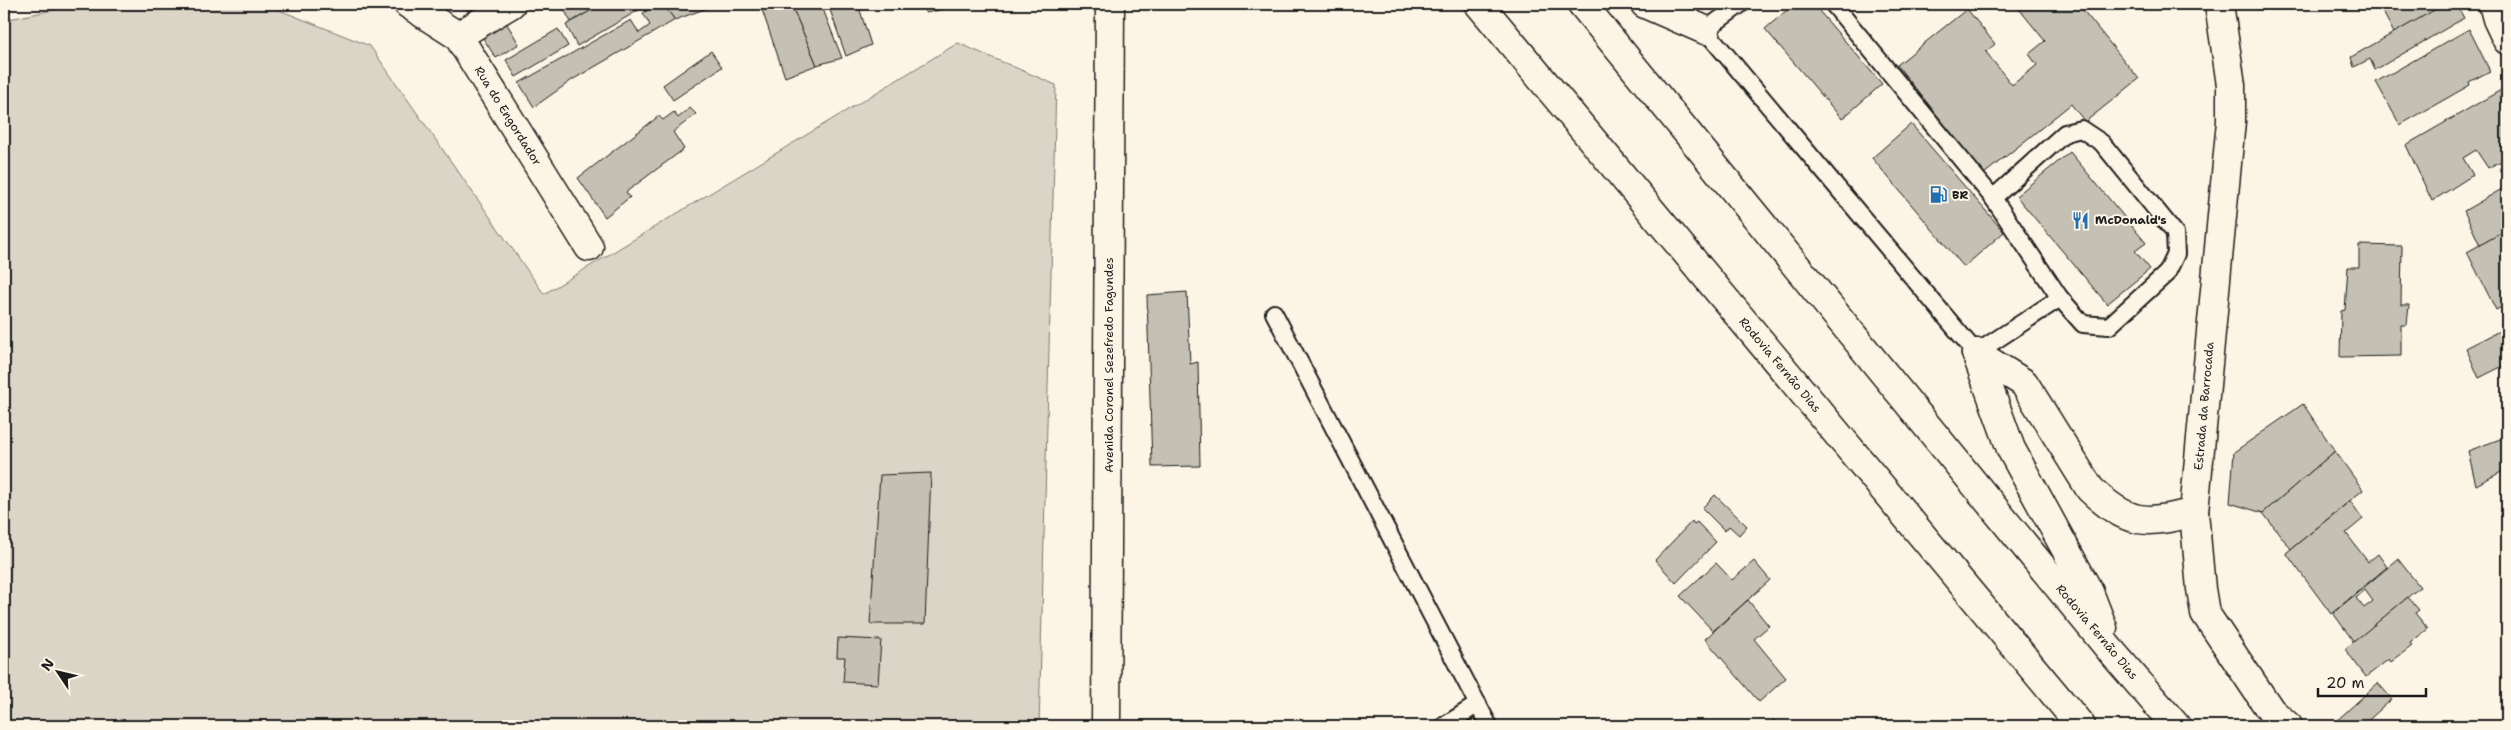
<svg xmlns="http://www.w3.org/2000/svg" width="2511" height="730" font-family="'Shantell Sans',sans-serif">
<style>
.green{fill:#dbd5c8;stroke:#7c7872}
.building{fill:#c4c0b3;stroke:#1c1c1c;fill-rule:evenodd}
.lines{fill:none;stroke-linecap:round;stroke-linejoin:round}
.lane-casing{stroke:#1c1c1c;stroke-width:20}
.street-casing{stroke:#1c1c1c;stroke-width:31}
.secondary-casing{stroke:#1c1c1c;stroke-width:31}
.highway-casing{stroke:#1c1c1c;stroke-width:31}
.lane{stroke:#fcf5e5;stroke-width:16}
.street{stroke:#fcf5e5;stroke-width:28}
.secondary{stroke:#fcf5e5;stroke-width:28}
.highway{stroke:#fcf5e5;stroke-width:28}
.labels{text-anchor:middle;stroke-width:4;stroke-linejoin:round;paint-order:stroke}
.street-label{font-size:12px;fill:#1c1c1c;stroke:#fcf5e5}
.poi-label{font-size:12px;font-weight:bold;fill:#1c1c1c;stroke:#fcf5e5;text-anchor:start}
</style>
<rect width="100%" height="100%" fill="#fcf5e5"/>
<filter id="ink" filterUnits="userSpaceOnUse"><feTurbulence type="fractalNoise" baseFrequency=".02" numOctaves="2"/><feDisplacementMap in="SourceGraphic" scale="10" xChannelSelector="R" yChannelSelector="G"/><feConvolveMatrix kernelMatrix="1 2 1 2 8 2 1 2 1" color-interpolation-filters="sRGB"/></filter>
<g filter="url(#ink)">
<path class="green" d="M83,4H264L370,46L544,294L958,43L1056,85L1039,726H4V20Z"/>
<g class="building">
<path d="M463,4H482L468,12Z"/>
<path d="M561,4H602L571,22Z"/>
<path d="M602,4H659L646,12L644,7L577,46L566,25Z"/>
<path d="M659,4H663L675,20L572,80L534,107L519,83L631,20L639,33L650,25L643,13Z"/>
<path d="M663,4H718L675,20Z"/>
<path d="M760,4H791L817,65L785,77Z"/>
<path d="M791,4H821L842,58L817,65Z"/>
<path d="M828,4H858L871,45L846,56Z"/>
<path d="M923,4H960L961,5L926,13Z"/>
<path d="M1794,4H1813L1882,84L1842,119L1765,29Z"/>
<path d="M2015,4H2078L2139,79L2085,122L2071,104L1984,174L1897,65L1967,9L1995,44L1986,52L2012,85L2037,65L2029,54L2045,41Z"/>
<path d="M2398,4H2446L2394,33L2383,12Z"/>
<path d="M2445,4H2456L2464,18L2375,70L2370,59L2354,67L2351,57Z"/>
<path d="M504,19L519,44L496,58L479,32Z"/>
<path d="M558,29L568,46L516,77L506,60Z"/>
<path d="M2469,29L2490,71L2469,82L2470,85L2400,125L2376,82Z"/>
<path d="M711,51L722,67L673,100L663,85Z"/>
<path d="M2501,90L2507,103V158L2488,168L2476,150L2463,158L2473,175L2432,201L2406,145Z"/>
<path d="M690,108L696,114L673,132L684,149L626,192L630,197L605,217L578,178L659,116L663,120L674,112L678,118Z"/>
<path d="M1911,124L2004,232L1964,267L1872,158Z"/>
<path d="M2070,152L2146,243L2135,251L2150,269L2107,304L2016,196Z"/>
<path d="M2507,186V230L2480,245L2464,211Z"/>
<path d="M2507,230V304L2496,310L2467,252Z"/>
<path d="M2359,245L2402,246L2401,305H2409L2407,325H2401V356L2340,357L2341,311L2345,310L2348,267H2359Z"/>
<path d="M1187,292L1190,364L1198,362L1200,466L1152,467L1147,295Z"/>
<path d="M2507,327V364L2479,378L2466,348Z"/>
<path d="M2303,404L2335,451L2263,513L2230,503L2234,452Z"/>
<path d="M2503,438L2507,453V469L2476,485L2468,451Z"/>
<path d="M2335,451L2363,490L2291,549L2263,513Z"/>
<path d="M931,473L925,624H870L880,475Z"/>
<path d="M1715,495L1747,526L1739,535L1729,526L1725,531L1702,508Z"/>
<path d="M2350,501L2363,519L2346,533L2368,562L2378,554L2387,567L2331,614L2286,553Z"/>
<path d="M1692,521L1694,524L1697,522L1716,542L1676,583L1655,560Z"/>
<path d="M2398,559L2420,587L2354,642L2333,613ZM2365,590L2373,601L2364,608L2356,598Z"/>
<path d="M1754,561L1770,580L1713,631L1680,596L1716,563L1732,580Z"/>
<path d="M2408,597L2419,610L2415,613L2428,629L2410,643L2412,646L2391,662L2389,659L2366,677L2345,649Z"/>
<path d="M1748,600L1769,626L1754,639L1786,678L1759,702L1705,639Z"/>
<path d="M838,638L881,640L878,684L843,682L845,657H837Z"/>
<path d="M2378,683L2392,699L2362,726L2333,724Z"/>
<path d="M1774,720L1779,726H1766Z"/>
</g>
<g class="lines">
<defs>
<g id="lane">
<path d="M1741,4L1705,30L1976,353L2060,298L2083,324L2109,326L2167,273L2176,254L2175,233L2102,143L2081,129L2065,133L1993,198L1833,4"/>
<path d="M1993,198L2060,298"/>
<path d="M1274,313L1489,726"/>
<path d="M1444,726L1478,704"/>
</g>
<g id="street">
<path d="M408,4L458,36L589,247"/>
<path d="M2493,4L2497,19L2507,40"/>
<path d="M458,36L511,4"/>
<path d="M1976,353L2024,383L2090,489C2128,525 2145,525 2194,512L2231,121V85L2219,4"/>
<path d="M2194,512L2201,589L2205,613L2271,711L2288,726"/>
</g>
<path id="secondary" d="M1106,726L1110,4"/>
<g id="highway">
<path d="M1479,4L2081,726"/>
<path d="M1582,4L2111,651L2176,726"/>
<path d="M1645,4L1705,30"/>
<path d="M1976,353L2011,449L2089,592L2103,628"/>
</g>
</defs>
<use href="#lane" class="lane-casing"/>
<use href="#street" class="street-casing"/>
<use href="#secondary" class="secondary-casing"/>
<use href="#highway" class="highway-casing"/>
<use href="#lane" class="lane"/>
<use href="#street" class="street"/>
<use href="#secondary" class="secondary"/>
<use href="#highway" class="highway"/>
</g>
</g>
<defs>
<symbol id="fuel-bare" viewBox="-9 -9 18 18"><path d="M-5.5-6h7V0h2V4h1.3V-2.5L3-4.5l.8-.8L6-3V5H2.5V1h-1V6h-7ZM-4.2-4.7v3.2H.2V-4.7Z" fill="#1f6fb2" stroke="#fcf5e5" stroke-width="2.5" paint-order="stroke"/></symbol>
<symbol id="restaurant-bare" viewBox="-9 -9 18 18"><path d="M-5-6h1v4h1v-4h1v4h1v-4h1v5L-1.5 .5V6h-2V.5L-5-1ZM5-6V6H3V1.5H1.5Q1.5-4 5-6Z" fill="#1f6fb2" stroke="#fcf5e5" stroke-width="2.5" paint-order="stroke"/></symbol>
</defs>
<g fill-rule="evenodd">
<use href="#fuel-bare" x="1926" y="182" width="25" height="25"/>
<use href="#restaurant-bare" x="2068" y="208" width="25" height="25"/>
</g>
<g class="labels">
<g class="street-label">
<text transform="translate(508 116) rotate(58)" y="4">Rua do Engordador</text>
<text transform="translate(1109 365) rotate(-90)" y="4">Avenida Coronel Sezefredo Fagundes</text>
<text transform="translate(1780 365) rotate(50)" y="4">Rodovia Fernão Dias</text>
<text transform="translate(2204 406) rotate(-85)" y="4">Estrada da Barrocada</text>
<text transform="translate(2097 632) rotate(50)" y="4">Rodovia Fernão Dias</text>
</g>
<g class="poi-label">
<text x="1952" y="199">BR</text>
<text x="2095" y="224">McDonald's</text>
</g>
</g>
<rect width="2511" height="730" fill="none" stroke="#fcf5e5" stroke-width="20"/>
<rect x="10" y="10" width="2491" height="710" fill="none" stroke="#1c1c1c" stroke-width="2" filter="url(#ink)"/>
<g transform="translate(58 672) rotate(305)" stroke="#fcf5e5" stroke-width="4" paint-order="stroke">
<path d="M0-4L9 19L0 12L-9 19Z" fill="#1c1c1c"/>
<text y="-8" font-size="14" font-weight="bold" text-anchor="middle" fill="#1c1c1c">N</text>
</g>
<path d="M2318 688v8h108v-8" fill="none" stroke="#1c1c1c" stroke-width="2.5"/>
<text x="2326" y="688" font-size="15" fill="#1c1c1c" stroke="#fcf5e5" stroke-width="4" paint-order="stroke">20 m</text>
</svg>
